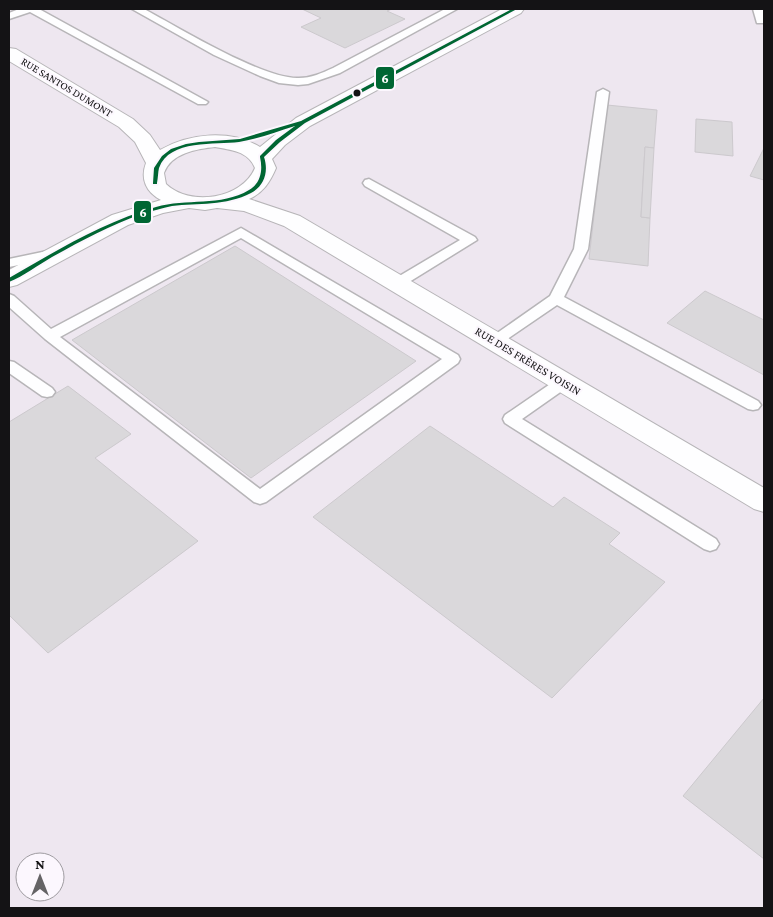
<svg xmlns="http://www.w3.org/2000/svg" width="773" height="917" font-family="'Crimson Pro',serif">
<style>
.built{fill:#eee7f0;fill-rule:evenodd}
.building{fill:#dad8db;stroke:#ccc9cd}
.lines{fill:none;stroke-linecap:round;stroke-linejoin:round}
.service-casing{stroke:#b7b5b8;stroke-width:3}
.minor-casing{stroke:#b7b5b8;stroke-width:2}
.service{fill:#fefeff;fill-rule:evenodd}
.minor{fill:#fefeff;fill-rule:evenodd}
.bus-1-casing{stroke:#fcf7fe;stroke-width:4}
.bus-1{fill:#063;fill-rule:evenodd}
.bus-dot{fill:#141315;stroke:#fcf7fe;stroke-width:2}
.labels{text-anchor:middle;stroke-width:4;stroke-linejoin:round;paint-order:stroke}
.far-street-label{font-size:11px;fill:#141315;stroke:#fcf7fe}
.street-label{font-size:12px;fill:#141315;stroke:#fcf7fe}
.line-badge{stroke:#fcf7fe;stroke-width:2}
.badge-label{font-size:14px;text-anchor:middle;font-weight:bold;fill:#fff}
</style>
<rect width="100%" height="100%" fill="#fbf8fd"/>
<path class="built" d="M9,9H764V908H9ZM25,862H55V892H25Z"/>
<g class="building">
<path d="M302,9H392L387,11L405,19L345,48L301,27L321,18Z"/>
<path d="M607,105L657,110L654,148L645,147L641,217L650,218L648,266L589,259Z"/>
<path d="M696,119L732,122L733,156L695,152Z"/>
<path d="M645,147L654,148L650,218L641,217Z"/>
<path d="M764,148V180L750,176Z"/>
<path d="M235,246L416,361L251,478L72,340Z"/>
<path d="M705,291L764,320V375L667,323Z"/>
<path d="M68,386L131,434L95,458L198,541L48,653L9,615V422Z"/>
<path d="M430,426L553,507L564,497L620,533L609,544L665,582L552,698L313,517Z"/>
<path d="M764,698V859L683,796Z"/>
</g>
<g class="lines">
<defs>
<g id="service">
<path d="M19,9H39L208,102L206,104H198L30,12L9,19V13Z"/>
<path d="M132,9H144C178,27 264,80 299,78C311,78 322,73 333,68L445,9H457L340,73L308,84L298,85L279,83L260,76L214,55Z"/>
<path d="M753,9H763L764,23H757Z"/>
<path d="M603,89L609,92L588,249L564,297L758,401L761,405L758,409L753,410L748,409L557,305L500,344H490L488,341L490,338L550,296L574,249L597,92Z"/>
<path d="M369,179L475,237L477,240L401,287H391L389,284L391,281L460,240L365,186L363,183L365,180Z"/>
<path d="M241,228L458,355L460,359L458,363L266,502L260,504L254,502L45,339L9,307V294L14,296L51,329ZM241,238L442,359L260,489L60,337Z"/>
<path d="M52,250L59,254L57,257L9,267V259Z"/>
<path d="M9,361L14,362L52,388L55,392L52,396L47,397L42,396L9,373Z"/>
<path d="M564,377L569,378L572,382L569,386L522,419L716,539L719,544L716,549L710,551L704,549L505,423L503,419L505,415L559,378Z"/>
</g>
<path id="minor" d="M502,9H524L521,13L310,126L285,145L272,159L276,168C270,182 263,193 249,199L300,216L764,488V512L754,509L284,226L244,211L217,208L205,210L189,208L163,213L128,225L17,285L9,287V270L112,215L161,200C146,192 140,179 146,163L135,142L119,127L9,61V48L16,49L133,119L150,135L160,150C189,133 231,129 260,147L296,118ZM215,147C231,150 248,151 255,168C242,199 190,207 166,184L164,173C171,153 197,149 215,147Z"/>
</defs>
<use href="#service" class="service-casing"/>
<use href="#minor" class="minor-casing"/>
<use href="#service" class="service"/>
<use href="#minor" class="minor"/>
<defs>
<path id="bus-1" d="M512,9H517L305,123L280,142L264,157C269,172 264,186 251,193C226,206 198,203 172,206C162,208 152,211 142,214C110,225 81,241 52,257C38,265 24,276 9,282V278C56,251 103,222 156,207C186,198 221,207 249,190C261,183 263,170 260,157V156L276,140L295,126C276,132 258,139 239,142C216,145 169,139 159,168C158,172 158,178 157,183V184H153V183L154,168L162,156L171,149L186,144L199,142L240,139L301,121Z"/>
</defs>
<use href="#bus-1" class="bus-1-casing"/>
<use href="#bus-1" class="bus-1"/>
</g>
<circle class="bus-dot" cx="357" cy="93" r="4.5"/>
<g class="labels">
<g class="far-street-label">
<text transform="translate(67 87) rotate(31)" y="4">RUE SANTOS DUMONT</text>
</g>
<g class="street-label">
<text transform="translate(528 361) rotate(31)" y="4">RUE DES FRÈRES VOISIN</text>
</g>
</g>
<g class="line-badge">
<rect x="375" y="66" width="20" height="24" rx="5" fill="#063"/>
<rect x="133" y="200" width="19" height="24" rx="5" fill="#063"/>
</g>
<g class="badge-label">
<text x="385" y="83">6</text>
<text x="143" y="217">6</text>
</g>
<rect width="773" height="917" fill="none" stroke="#141315" stroke-width="20"/>
<g transform="translate(40 877)"><circle r="24" fill="#fcf7fe" stroke="#9f9ca1"/>
<path d="M0-4L9 19L0 12L-9 19Z" fill="#656366"/>
<text y="-8" font-size="14" font-weight="bold" text-anchor="middle" fill="#141315">N</text>
</g>
</svg>
